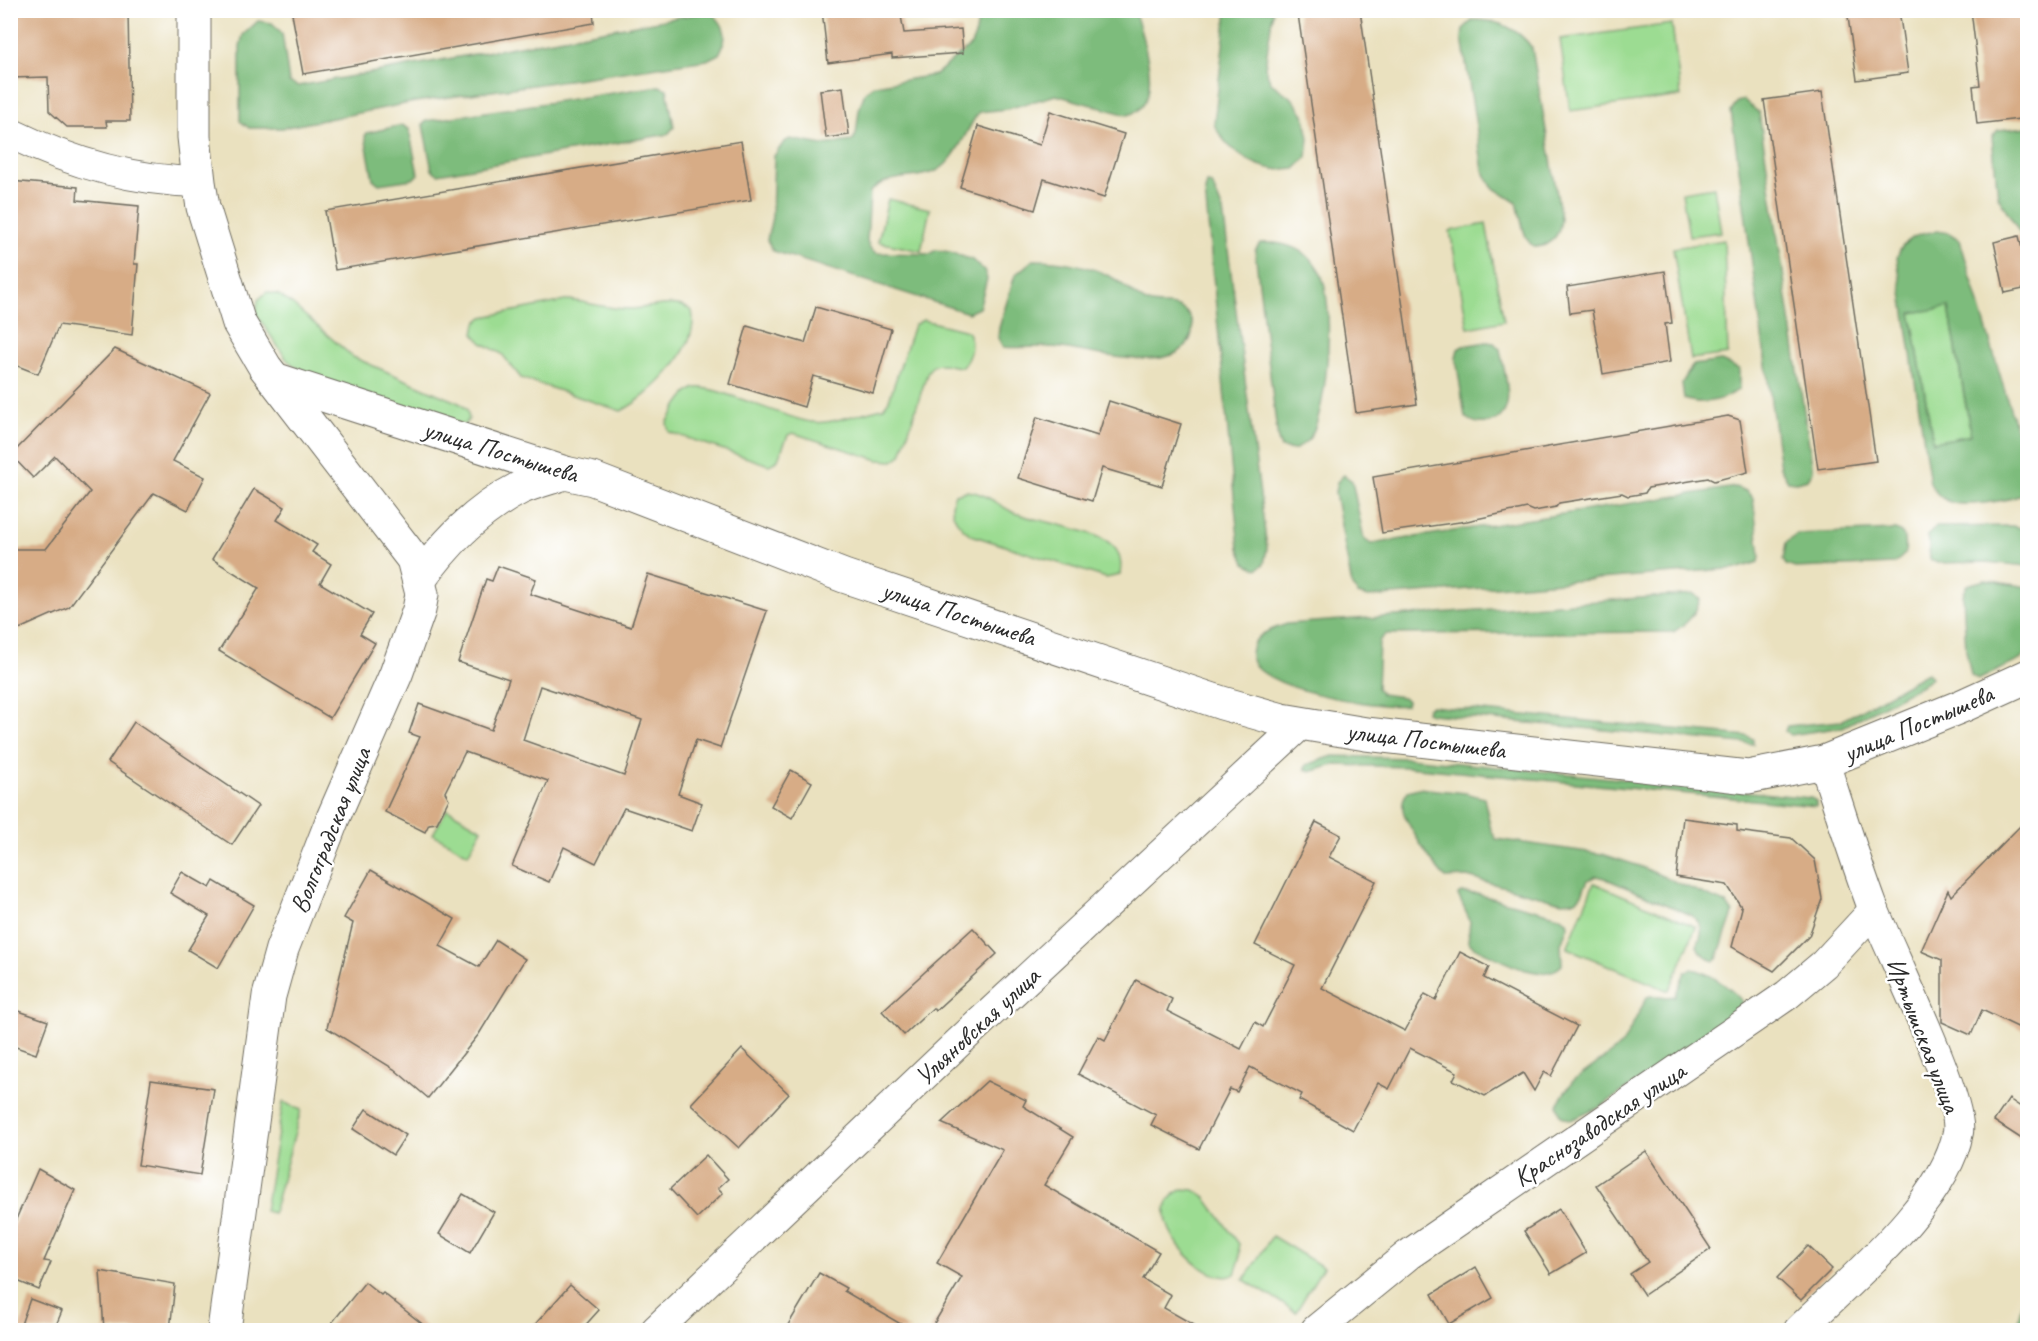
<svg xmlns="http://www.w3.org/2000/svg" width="2038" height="1341" font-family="Caveat,sans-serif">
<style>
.green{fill:#9cdc92;stroke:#64845e;stroke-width:1.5}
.forest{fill:#7dbc7c;stroke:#547454;stroke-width:1.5;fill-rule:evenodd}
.building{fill:#d7ac86;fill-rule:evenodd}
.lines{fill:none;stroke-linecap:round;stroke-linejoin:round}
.minor-casing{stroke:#6e6b5f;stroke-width:32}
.major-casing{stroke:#6e6b5f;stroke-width:35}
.minor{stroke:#fff;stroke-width:30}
.major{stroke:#fff;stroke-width:33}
.labels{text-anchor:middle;stroke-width:5;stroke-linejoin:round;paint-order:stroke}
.street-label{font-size:26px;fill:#2b2b2b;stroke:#fff}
</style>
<rect width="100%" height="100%" fill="#fff"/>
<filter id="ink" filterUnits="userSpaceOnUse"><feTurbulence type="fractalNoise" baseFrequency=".0167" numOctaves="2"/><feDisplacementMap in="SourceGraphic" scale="12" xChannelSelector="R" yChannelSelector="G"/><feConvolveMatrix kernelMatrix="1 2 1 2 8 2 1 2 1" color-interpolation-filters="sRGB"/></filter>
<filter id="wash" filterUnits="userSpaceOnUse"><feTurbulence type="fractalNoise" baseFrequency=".008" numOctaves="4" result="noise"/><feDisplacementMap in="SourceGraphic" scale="24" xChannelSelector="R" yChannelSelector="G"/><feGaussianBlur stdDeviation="1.35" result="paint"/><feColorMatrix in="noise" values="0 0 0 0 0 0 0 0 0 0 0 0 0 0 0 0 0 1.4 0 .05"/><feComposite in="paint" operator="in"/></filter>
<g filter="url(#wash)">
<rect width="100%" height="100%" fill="#eae1bf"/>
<g class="green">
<path d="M1672,24L1681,96L1570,111L1560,39Z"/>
<path d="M1714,187L1721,232L1689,236L1682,192Z"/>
<path d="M888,199L930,209L921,251L878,242Z"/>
<path d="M1486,224L1504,321L1468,328L1450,231Z"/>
<path d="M1724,240L1728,354L1691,359L1673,248Z"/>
<path d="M267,292L279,295L293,305L353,357L461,404L467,410L469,419L464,425L308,376L287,360L256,314L258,300Z"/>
<path d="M570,300C591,303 611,310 632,309C652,308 675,298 692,311C700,348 652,395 621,411L521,378L502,354L482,343L474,334L476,323L483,317Z"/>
<path d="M1949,307L1971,436L1933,442L1911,313Z"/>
<path d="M923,320L967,331C974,343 971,357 962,367C948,367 938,358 928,371L901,455L893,461L879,460L793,433L788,435L777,461L769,465L669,432L667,423C674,412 683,392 696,388C711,384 787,419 811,422C830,425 863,412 883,408L889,400L914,325Z"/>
<path d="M966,491C986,492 997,505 1015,513C1039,522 1096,530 1112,545C1121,553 1122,564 1120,575L1106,578L971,535C957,525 947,511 955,494Z"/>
<path d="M447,809L482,829L468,854L433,834Z"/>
<path d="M1594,883L1696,927L1669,991L1567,948Z"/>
<path d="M283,1102L301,1110L273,1213L265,1211Z"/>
<path d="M1183,1189L1194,1190L1206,1198L1239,1244L1240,1259L1235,1274C1208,1292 1132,1211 1183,1189Z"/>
<path d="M1272,1236L1323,1267L1296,1312L1244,1280Z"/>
</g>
<g class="forest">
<path d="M1130,10L1136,16C1144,41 1166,106 1127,115L1056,95L1007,109L979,112C966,129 956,162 936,171C914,181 887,173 870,192L867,241L870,248L876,253L930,254L936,250L950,252L972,260L984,270L987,279L979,308L968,313L773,251L767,240L772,217L774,156L784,142L790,139L823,145L852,141L856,135L859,110L865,92L875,85L935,75L971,45L976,33L979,11Z"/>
<path d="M1227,10L1273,11L1265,68L1271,83L1292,98L1304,114L1309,138L1307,157L1295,169C1262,174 1228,154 1214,124Z"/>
<path d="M702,13L713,14C727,27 728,38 719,54L707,60L415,102L282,128H249L240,121V46L243,35L258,21L272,23L282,33L289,82L298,86Z"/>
<path d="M1473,20C1497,19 1519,29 1532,48L1561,218C1560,229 1558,237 1548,243C1523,259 1522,218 1517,203L1492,187L1483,170L1462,38L1463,29Z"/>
<path d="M659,86L667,89L674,127L668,134L438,174L432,170L423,125L426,121Z"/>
<path d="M1744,100L1759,113L1813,471L1808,479L1796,482L1788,481L1780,467L1731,111L1737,102Z"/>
<path d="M402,125L409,129L418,174L413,179L379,184L373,179L365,136L367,133Z"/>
<path d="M2027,127H2028L2027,245L1998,196L1992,137L1998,130Z"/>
<path d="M1207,183L1212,184L1223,211L1267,548L1264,564L1257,569L1245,563L1239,548L1205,191Z"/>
<path d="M1937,231L1949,233L1960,240L2027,466V485L2024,494C2008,501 1960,509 1946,500C1938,496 1934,491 1930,483L1897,258C1903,237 1918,234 1937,231ZM1949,307L1971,435L1933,442L1911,313Z"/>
<path d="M1260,243C1284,241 1307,249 1319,270C1336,299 1328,406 1311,436C1308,442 1300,446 1294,450L1281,448L1278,440L1255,251Z"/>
<path d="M1033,260C1058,260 1091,265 1113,278C1125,285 1134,296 1146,302C1157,308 1172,302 1182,309C1190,314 1194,323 1192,333C1183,378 1092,352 1062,348C1042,345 1022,349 1003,347L998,338L999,328L1015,275Z"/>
<path d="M1487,342L1494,343L1500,349C1503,370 1520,414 1491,422C1481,425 1474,423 1465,417L1456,358L1458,349L1463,346Z"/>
<path d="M1721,361L1739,369V389C1726,400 1701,406 1684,399L1682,383L1693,365Z"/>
<path d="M1344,475L1352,481L1364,539L1371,544L1735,487L1746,491L1753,498L1760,556L1759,562L1739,568L1368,597L1358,594L1352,586L1335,492L1337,482Z"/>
<path d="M2012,526L2027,529V566L1986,562L1937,563L1930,559L1928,535L1936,527Z"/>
<path d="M1895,530C1907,534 1906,542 1905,554L1894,564L1795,568L1786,565L1783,560L1786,543L1797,534Z"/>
<path d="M1985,580L2027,587V653L2020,660L1978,680L1971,675L1966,650L1963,595L1967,585Z"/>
<path d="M1694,594L1700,600C1695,615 1687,624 1673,632L1386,634L1379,641L1377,688L1381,694L1403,697L1407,701L1406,705C1379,709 1250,689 1251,654C1252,634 1270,630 1287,624Z"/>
<path d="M1927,673L1931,677L1927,682L1843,727L1790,735L1785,731L1787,726L1841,721Z"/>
<path d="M1431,706L1747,736L1753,739V744L1431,714L1426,712L1427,708Z"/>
<path d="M1333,756L1408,758L1811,798L1816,801V806L1407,767L1334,765L1310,772L1305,769L1306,765Z"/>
<path d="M1418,788L1466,793L1484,798L1491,830L1496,839L1602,854L1639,866L1727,904L1733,913L1717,959L1713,961L1700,952L1697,946C1703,932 1704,925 1691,915L1604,878L1596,876L1588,880L1582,894L1576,901L1562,902L1467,877L1446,878C1436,870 1404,821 1403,809C1402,801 1404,797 1408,791Z"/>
<path d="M1461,893L1477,894L1559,916L1567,921L1568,926L1561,944L1562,965C1542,986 1495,957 1474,947L1468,942L1470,921L1458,895Z"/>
<path d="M1692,969C1709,972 1731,988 1742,1001L1740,1011L1600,1107L1571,1120L1561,1116L1557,1104L1572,1082L1622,1045L1647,997C1658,993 1665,999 1675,996L1685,972Z"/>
<path d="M2027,1298V1330H2016L2022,1302Z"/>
</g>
<g id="blocks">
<g class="building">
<path d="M10,10H128L130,121H106L107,127H67L49,111L48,77L10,78Z"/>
<path d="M313,10H593L594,23L303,74L292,14Z"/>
<path d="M822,10H900L904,33L961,29L963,53L892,58V54L828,63Z"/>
<path d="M1320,10H1360L1417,404L1356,413L1298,14Z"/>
<path d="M1847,10H1899L1908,73L1857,80Z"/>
<path d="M1971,10H2024L2028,39V118L1977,124L1973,86L1980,85Z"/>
<path d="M843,87L849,135L826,138L820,90Z"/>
<path d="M1822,92L1876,461L1818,469L1764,100Z"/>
<path d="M1050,111L1124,134L1104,198L1044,179L1035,210L960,187L978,126L1040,145Z"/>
<path d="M741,141L751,200L335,270L325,211Z"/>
<path d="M10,181L78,187L77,200L139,206L134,264H138L132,335L59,325L38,374L10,363Z"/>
<path d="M2019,236L2024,257L2028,256V288L2005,293L1994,242Z"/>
<path d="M1665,271L1672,323L1665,324L1670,362L1603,374L1592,310L1570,313L1567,287Z"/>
<path d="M816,307L891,329L873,393L813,376L804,407L730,384L747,326L805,343Z"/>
<path d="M115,349L210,393L173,461L205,477L188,510L154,493L69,607L10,633V549H46L90,492L55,456L33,478L11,455Z"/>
<path d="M1109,401L1181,424L1162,486L1102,468L1092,501L1018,478L1037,417L1098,436Z"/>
<path d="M1728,416L1740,420L1748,472L1714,481L1708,478L1648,488L1645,493L1628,496L1622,493L1559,503L1556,507L1534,511L1527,508L1467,521L1382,533L1373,477Z"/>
<path d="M254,489L285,507L277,520L317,545L312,552L331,564L320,583L372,614L360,634L375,643L330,718L219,651L259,588L212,559Z"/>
<path d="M498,566L536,579L530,594L631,627L648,574L767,611L720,748L696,740L678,794L702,803L692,831L624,808L596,863L564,847L549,882L512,866L548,781L465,752L445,792L449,799L437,823L429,824L425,832L385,812L420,737L409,733L419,704L491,730L509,679L458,662L486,579L492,581ZM540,686L642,720L624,776L523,740Z"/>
<path d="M134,722L258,806L232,845L108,762Z"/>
<path d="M791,770L812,782L792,818L771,806Z"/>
<path d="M1683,818L1737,825V831L1791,838L1815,860L1822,899L1809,936L1774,971L1732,947L1742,908L1727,885L1676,877Z"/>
<path d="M2028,818V1032L1982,1010L1971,1035L1942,1022V960L1921,951L1948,890L1951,896Z"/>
<path d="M1316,822L1341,835L1329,857L1376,881L1322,988L1405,1031L1425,994L1436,1000L1460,952L1489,967L1484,978L1577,1026L1551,1076L1544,1072L1534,1091L1523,1073L1485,1096L1453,1080L1457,1072L1410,1048L1389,1089L1378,1083L1353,1130L1299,1100L1302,1094L1250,1067L1237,1092L1230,1089L1199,1149L1151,1125L1156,1115L1078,1074L1098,1036L1105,1040L1136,980L1172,999L1167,1011L1241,1049L1255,1022L1263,1027L1295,965L1255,945Z"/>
<path d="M371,870L455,919L440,946L479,967L496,940L525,959L479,1034L428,1098L394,1069L327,1028L353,923L344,918Z"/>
<path d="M182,872L210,888L214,881L254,905L218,968L188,950L209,916L170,893Z"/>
<path d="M973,928L997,954L935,1011L933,1008L904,1035L882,1011Z"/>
<path d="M10,1008L48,1021L36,1054L10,1045Z"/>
<path d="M742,1049L789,1094L739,1148L691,1104Z"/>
<path d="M151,1080L214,1089L200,1175L138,1165Z"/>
<path d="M987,1081L1026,1100L1023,1106L1073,1137L1044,1185L1159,1252L1143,1279L1171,1295L1164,1308L1203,1330H930L962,1277L937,1263L1003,1150L941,1123Z"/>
<path d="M2009,1099L2028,1112V1143L1994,1121Z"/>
<path d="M366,1109L406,1135L393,1155L353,1129Z"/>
<path d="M1646,1151L1711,1249L1644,1295L1630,1274L1648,1262L1596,1185Z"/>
<path d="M706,1155L728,1179L718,1188L723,1193L697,1218L670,1189Z"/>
<path d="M38,1169L75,1190L44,1261L51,1262L39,1290L10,1278V1233Z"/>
<path d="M463,1194L494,1212L470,1253L439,1234Z"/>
<path d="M1559,1209L1586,1253L1551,1274L1524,1231Z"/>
<path d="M1808,1246L1832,1269L1801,1300L1777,1278Z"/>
<path d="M1476,1267L1493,1298L1449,1324L1432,1294Z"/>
<path d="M100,1271L175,1284L170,1330H104Z"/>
<path d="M819,1273L846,1288L844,1291L911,1330H785Z"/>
<path d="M365,1282L381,1295L383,1293L430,1330H326Z"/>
<path d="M570,1285L599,1310L581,1330H530Z"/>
<path d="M30,1299L62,1311L54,1330H19Z"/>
</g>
</g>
</g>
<g filter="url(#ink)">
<use href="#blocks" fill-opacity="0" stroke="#6e6b5f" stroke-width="1.5"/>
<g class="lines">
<defs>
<g id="minor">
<path d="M10,133C69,162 134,181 199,182"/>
<path d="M656,1330L958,1043L1301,724"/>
<path d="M1316,1330L1408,1255L1787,995L1824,964L1874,910"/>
<path d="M1799,1330C1849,1281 1946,1202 1958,1132C1964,1100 1889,949 1873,908C1855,860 1840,811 1824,762"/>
</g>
<g id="major">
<path d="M194,10V137L199,182L203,207L239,323L265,367L413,559L422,594L419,610L396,674L333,818L282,949L269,996L224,1330"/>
<path d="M277,380L565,473L593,479L844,576L1222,703L1282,720L1366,734L1748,777L1824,762L1962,706L2028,676"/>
<path d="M420,579C446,542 479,509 520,488C534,482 550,478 565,473"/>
</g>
</defs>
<use href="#minor" class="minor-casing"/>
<use href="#major" class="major-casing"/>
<use href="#minor" class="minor"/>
<use href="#major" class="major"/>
</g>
</g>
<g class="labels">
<g class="street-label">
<text transform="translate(501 451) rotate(17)" y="9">улица Постышева</text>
<text transform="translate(959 613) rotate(18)" y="9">улица Постышева</text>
<text transform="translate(1918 723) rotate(-23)" y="9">улица Постышева</text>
<text transform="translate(1426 740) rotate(7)" y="9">улица Постышева</text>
<text transform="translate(330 830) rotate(-68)" y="9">Волгоградская улица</text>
<text transform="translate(977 1026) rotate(-43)" y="9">Ульяновская улица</text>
<text transform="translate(1924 1035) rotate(69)" y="9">Иртышская улица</text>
<text transform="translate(1599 1124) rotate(-34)" y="9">Краснозаводская улица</text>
</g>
</g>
<rect width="2038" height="1341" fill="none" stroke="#fff" stroke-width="36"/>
</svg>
